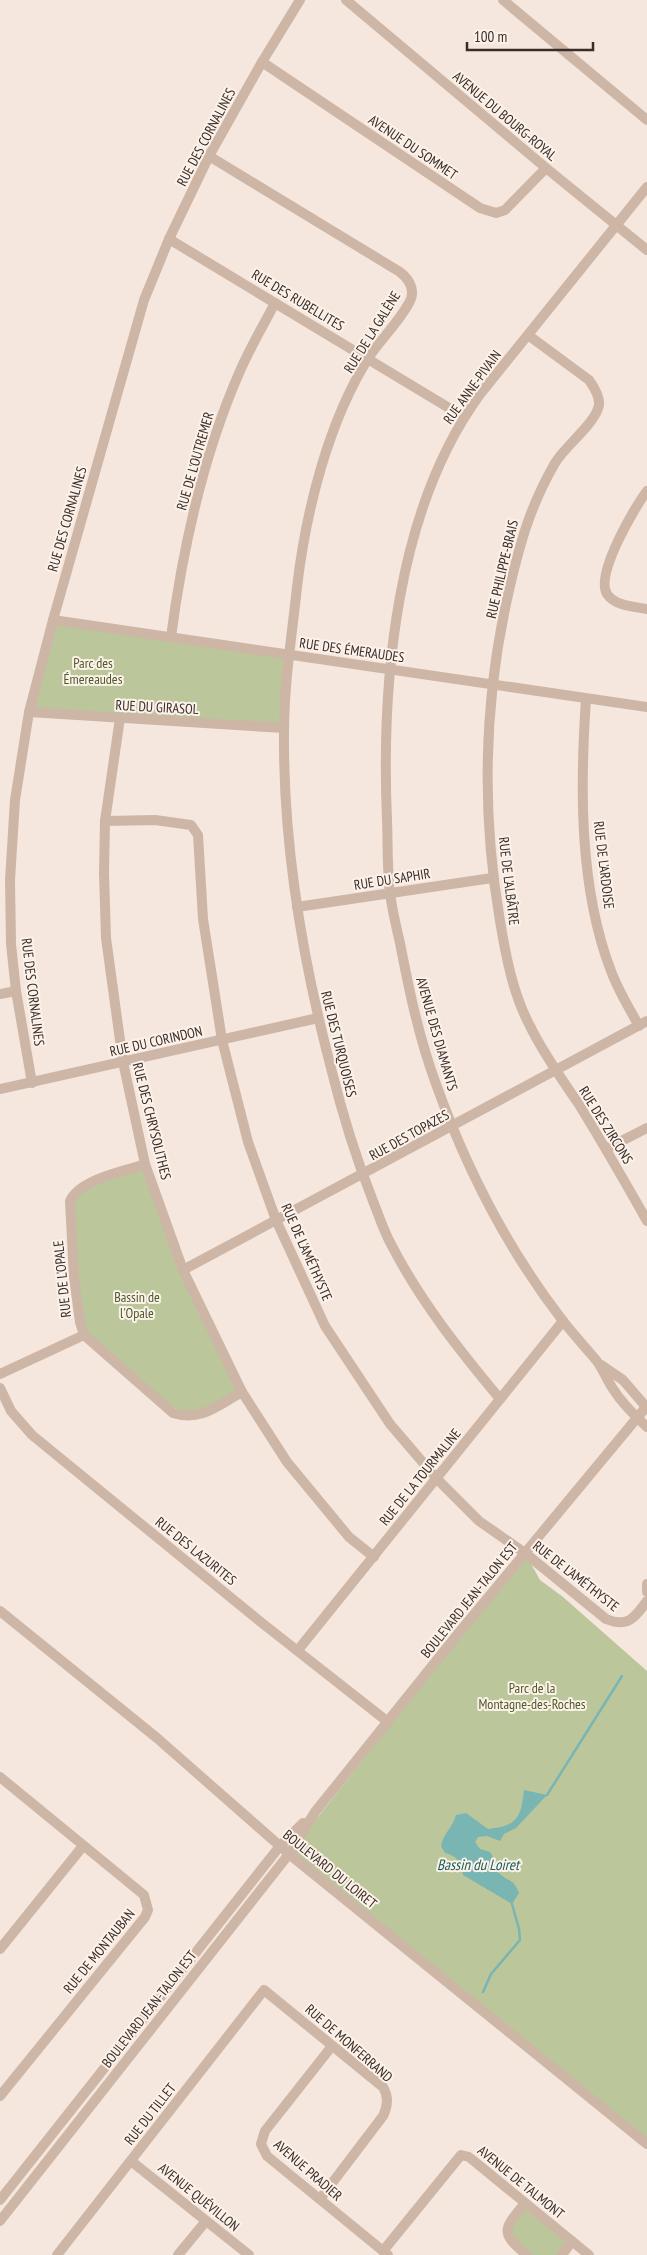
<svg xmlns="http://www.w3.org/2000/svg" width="647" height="2255" font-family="'PT Sans Narrow',sans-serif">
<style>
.green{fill:#bbc69b}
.water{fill:#79b5b2}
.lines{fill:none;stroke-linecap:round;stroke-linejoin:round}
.stream{stroke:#79b5b2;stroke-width:2.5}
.minor{stroke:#ceb6a7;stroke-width:10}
.labels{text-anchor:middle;stroke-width:4;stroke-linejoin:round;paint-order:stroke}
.street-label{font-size:14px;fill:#3a2c28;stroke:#fcf2ea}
.park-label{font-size:14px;fill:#4d5b29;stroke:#fcf2ea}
.water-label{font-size:15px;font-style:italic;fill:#19605f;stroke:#fcf2ea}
</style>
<rect width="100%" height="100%" fill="#f5e7dd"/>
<g class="green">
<path d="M53,620L289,655L284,728L29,712Z"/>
<path d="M145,1164L183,1270L242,1392L186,1417L84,1335L80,1322L73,1194Z"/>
<path d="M525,1553L540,1580L563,1597L647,1671V2144L289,1854Z"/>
<path d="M525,2203L572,2241L562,2255H527L524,2253L507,2225Z"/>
</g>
<path class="water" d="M524,1790L547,1795L516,1828L504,1834L500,1841L487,1836L478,1837L475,1842L480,1849L490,1852C495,1858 494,1868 500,1874C510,1883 513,1878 519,1893L512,1904L463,1875C462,1862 457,1856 445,1853L441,1846C443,1834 453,1827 456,1815L466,1813L488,1829C517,1826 521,1818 524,1790Z"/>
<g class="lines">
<g class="stream">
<path d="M547,1795L622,1676"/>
<path d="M483,1992L491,1974L520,1940L519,1929L512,1904"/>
</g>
<g class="minor">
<path d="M346,0L546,168L647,250"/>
<path d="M503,0L647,120"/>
<path d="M262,62L480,208L496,213L505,210L546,168"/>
<path d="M209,156L400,272C410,280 416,291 409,303C398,323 381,339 369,357C328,422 306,511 297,587C292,635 284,684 284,732C283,846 302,958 331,1068C342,1113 356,1158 373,1201C379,1216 384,1232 392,1246C421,1302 460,1351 500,1399"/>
<path d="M647,187L481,393C396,508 381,681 387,820C388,844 387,869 390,893C392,909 396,926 400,943C409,990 419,1038 436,1084C466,1168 509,1251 563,1321C574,1335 585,1347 596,1360C603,1369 607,1380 613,1389C622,1403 635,1416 647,1427"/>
<path d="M169,239L464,417"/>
<path d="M528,335L589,380C594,387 600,396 599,405C596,423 565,446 555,463C531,505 521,539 510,586C484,696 481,810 500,921C506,957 513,994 530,1026C543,1053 561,1078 578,1103C602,1142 625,1182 647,1221"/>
<path d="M647,491C634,508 595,575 607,594C615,606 635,607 647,609"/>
<path d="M53,620L647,707"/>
<path d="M171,637C183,546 203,455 240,371C250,348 263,326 275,303"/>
<path d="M586,699C580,787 579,888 611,971C618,990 629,1008 639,1026"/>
<path d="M29,712L284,728"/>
<path d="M120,718L105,821L104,873L106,938L123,1062L145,1164L183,1270L242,1392L287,1462L349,1537L374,1557"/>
<path d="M105,821L155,820L191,825L198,835L203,919L222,1040L248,1142L276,1220L325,1326L390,1424L437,1479L479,1521L525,1553L606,1619C627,1628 635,1618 647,1601"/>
<path d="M297,907L492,878"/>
<path d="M0,994L16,991"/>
<path d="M32,1083L16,991L11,944L10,880L15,800L29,712L53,620L144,300L169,239L209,156L262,62L300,0"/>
<path d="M0,1089L318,1018"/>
<path d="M606,1149L647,1128"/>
<path d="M145,1164C123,1172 80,1179 70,1201L74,1277L80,1322L84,1335L173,1413C201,1422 218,1405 242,1392"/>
<path d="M183,1270L647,1021"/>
<path d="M601,1365L623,1380L647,1408"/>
<path d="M0,1374L84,1335"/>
<path d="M0,1388L11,1411L32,1435L262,1623L388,1722"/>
<path d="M647,1584V1592"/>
<path d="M0,1611L157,1738L289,1854L647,2144"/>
<path d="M298,1650L563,1321"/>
<path d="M0,1777L144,1895L148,1910L145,1917L0,2096"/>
<path d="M0,1949L83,1846"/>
<path d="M332,2046L265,2131L261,2144L267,2156L388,2255"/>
<path d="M131,2161L249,2255"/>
<path d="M0,2200L280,1846L303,1823"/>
<path d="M525,2203C505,2228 498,2232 527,2255"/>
<path d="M0,2221L289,1854L315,1812L457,1635L646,1407"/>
<path d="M383,2251L461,2155L469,2157L589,2255"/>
<path d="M57,2255L264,1990L383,2087C389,2097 388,2106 383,2116L320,2199"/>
<path d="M178,2255L206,2221"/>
<path d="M562,2255L572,2241"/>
</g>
</g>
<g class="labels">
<g class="street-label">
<text transform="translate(505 116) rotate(40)" y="5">AVENUE DU BOURG-ROYAL</text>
<text transform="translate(206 137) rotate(-62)" y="5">RUE DES CORNALINES</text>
<text transform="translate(413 147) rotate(34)" y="5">AVENUE DU SOMMET</text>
<text transform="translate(298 300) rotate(31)" y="5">RUE DES RUBELLITES</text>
<text transform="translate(372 332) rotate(-58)" y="5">RUE DE LA GALÈNE</text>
<text transform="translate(472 387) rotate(-54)" y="5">RUE ANNE-PIVAIN</text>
<text transform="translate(195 461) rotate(-74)" y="5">RUE DE L'OUTREMER</text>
<text transform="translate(67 519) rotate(-74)" y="5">RUE DES CORNALINES</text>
<text transform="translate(502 569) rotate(-77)" y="5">RUE PHILIPPE-BRAIS</text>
<text transform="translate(352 650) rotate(8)" y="5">RUE DES ÉMERAUDES</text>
<text transform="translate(157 707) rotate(3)" y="5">RUE DU GIRASOL</text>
<text transform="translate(604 865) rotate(83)" y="5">RUE DE L'ARDOISE</text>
<text transform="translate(392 879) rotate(-9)" y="5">RUE DU SAPHIR</text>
<text transform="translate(509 881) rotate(83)" y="5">RUE DE L'ALBÂTRE</text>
<text transform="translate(33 992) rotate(83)" y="5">RUE DES CORNALINES</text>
<text transform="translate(437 1034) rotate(74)" y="5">AVENUE DES DIAMANTS</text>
<text transform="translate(156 1041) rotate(-13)" y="5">RUE DU CORINDON</text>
<text transform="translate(339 1044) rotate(76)" y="5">RUE DES TURQUOISES</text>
<text transform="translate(152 1121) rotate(76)" y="5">RUE DES CHRYSOLITHES</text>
<text transform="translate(606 1125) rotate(58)" y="5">RUE DES ZIRCONS</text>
<text transform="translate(409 1135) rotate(-29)" y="5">RUE DES TOPAZES</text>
<text transform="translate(307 1252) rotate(66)" y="5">RUE DE L'AMÉTHYSTE</text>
<text transform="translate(62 1279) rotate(-96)" y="5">RUE DE L'OPALE</text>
<text transform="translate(420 1477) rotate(-51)" y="5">RUE DE LA TOURMALINE</text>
<text transform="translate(196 1551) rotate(39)" y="5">RUE DES LAZURITES</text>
<text transform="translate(576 1576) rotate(38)" y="5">RUE DE L'AMÉTHYSTE</text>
<text transform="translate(469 1600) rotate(-51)" y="5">BOULEVARD JEAN-TALON EST</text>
<text transform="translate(330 1869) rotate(39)" y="5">BOULEVARD DU LOIRET</text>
<text transform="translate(99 1951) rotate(-51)" y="5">RUE DE MONTAUBAN</text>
<text transform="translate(149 2009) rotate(-52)" y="5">BOULEVARD JEAN-TALON EST</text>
<text transform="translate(349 2043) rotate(41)" y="5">RUE DE MONFERRAND</text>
<text transform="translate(150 2114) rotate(-52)" y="5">RUE DU TILLET</text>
<text transform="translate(308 2170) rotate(41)" y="5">AVENUE PRADIER</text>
<text transform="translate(521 2182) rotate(39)" y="5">AVENUE DE TALMONT</text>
<text transform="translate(199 2197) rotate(39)" y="5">AVENUE QUÉVILLON</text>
</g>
<g class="park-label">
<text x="93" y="668">Parc des<tspan x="93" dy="16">Émereaudes</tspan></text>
<text x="137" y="1302">Bassin de<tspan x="137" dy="16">l'Opale</tspan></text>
<text x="532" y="1693">Parc de la<tspan x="532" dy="16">Montagne-des-Roches</tspan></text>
</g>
<g class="water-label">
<text x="478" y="1870">Bassin du Loiret</text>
</g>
</g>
<path d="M467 42v8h126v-8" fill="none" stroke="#3a2c28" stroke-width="2.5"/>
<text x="474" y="42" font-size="15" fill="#3a2c28" stroke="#fcf2ea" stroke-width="4" paint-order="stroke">100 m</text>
</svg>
